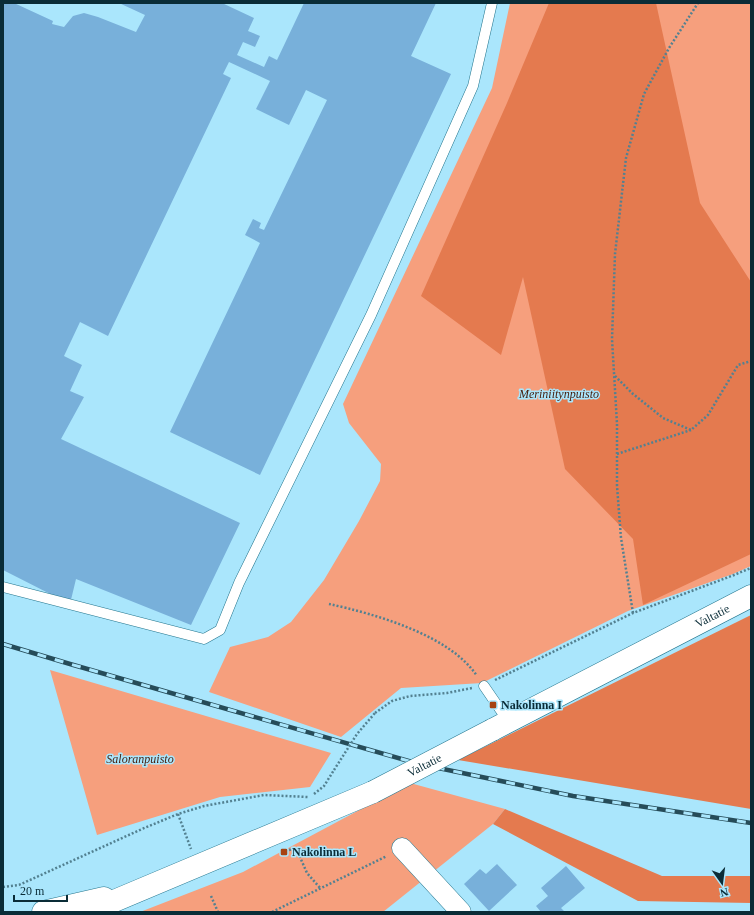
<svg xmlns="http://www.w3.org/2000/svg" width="754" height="915" font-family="Georgia,serif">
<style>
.green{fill:#f69f7d}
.forest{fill:#e47a4f}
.building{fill:#78b0da}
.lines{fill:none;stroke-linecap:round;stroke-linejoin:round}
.lane-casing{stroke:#24768e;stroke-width:11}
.street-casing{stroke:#24768e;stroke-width:21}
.secondary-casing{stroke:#24768e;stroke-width:23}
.path{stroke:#538191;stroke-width:2.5;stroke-dasharray:2 2;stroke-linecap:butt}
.lane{stroke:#fff;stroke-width:10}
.street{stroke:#fff;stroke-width:20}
.secondary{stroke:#fff;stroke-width:22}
.rail-casing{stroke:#264c59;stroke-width:4.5}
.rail{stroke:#aae6fc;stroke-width:3;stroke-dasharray:9;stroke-linecap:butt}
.secondary-bridge-casing{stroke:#24768e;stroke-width:23;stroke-linecap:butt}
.path-bridge{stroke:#538191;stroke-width:2.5;stroke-dasharray:2 2;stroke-linecap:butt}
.secondary-bridge{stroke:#fff;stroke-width:22}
.poi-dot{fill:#a74312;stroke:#aae6fc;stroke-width:1.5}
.labels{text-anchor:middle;stroke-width:3;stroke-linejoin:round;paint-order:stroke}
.park-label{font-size:12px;font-style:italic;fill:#461c0b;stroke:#aae6fc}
.street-label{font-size:12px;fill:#0a2c37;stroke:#aae6fc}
.poi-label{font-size:12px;font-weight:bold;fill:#0a2c37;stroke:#aae6fc;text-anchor:start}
</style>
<rect width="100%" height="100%" fill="#aae6fc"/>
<g class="green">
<path d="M510,3H751V566L733,574L628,611L482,683L401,688L341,737L209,692L230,647L268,637L291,622L324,580L359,521L380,481L381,464L349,423L343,404L492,88Z"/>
<path d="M50,670L331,753L310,787L220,797L97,835Z"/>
<path d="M410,783L505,809L493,824L383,912H140L243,872Z"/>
</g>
<g class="forest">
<path d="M549,3H656L700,203L751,282V554L643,605L633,539L565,469L523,277L501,355L421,296L507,103Z"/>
<path d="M751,615V809L458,760Z"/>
<path d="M505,809L662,876H751V903L638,901L493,824Z"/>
</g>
<g class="building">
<path d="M3,3H14L53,21L52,24L64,27L73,16L84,13L98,17L136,32L145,15L119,3H222L254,18L248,31L260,36L255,47L243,42L237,55L264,67L269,56L277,60L304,3H436L411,56L451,74L260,475L170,432L260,243L245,235L253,219L261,223L259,228L264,230L327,100L306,90L289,125L256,109L270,81L229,62L223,74L231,78L108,336L80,322L64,356L82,365L70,391L84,397L61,439L240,523L191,625L76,579L70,604L3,570Z"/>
<path d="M497,864L517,885L489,911L464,884L480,869L486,874Z"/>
<path d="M566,866L585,888L561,908L564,911L562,912H541L536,906L548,896L541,888Z"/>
</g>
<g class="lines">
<defs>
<g id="lane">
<path d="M3,587L204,639L220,630L239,583L371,315L473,86L492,3"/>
<path d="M484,686L508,721"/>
</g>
<path id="street" d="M402,848L461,912"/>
<g id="secondary">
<path id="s1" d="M492,730L751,596"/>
<path d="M43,912L104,898"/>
<path d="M88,912L373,792"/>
</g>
</defs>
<use href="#lane" class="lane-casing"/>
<use href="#street" class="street-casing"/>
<use href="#secondary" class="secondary-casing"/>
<g class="path">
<path d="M615,376L633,394L663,418L691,430L708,415L738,365L751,361"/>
<path d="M617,454L691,430"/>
<path d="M329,604C375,614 450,635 477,676"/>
<path d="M633,613L621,538L617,486V424L612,339L615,254L626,158L644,94L669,48L698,3"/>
<path d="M495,680L633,613L734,575L751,568"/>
<path d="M375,713L392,701L410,696L447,693L472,688"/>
<path d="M314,794L324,786L334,770"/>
<path d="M178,814L191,849"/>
<path d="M289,850L296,848L307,873L321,889"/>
<path d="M3,887L19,885L142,829L178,814L204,806L264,795L308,797"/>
<path d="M211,896L218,912"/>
<path d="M272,912L387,856"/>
</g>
<use href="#lane" class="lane"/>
<use href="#street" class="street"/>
<use href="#secondary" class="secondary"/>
<defs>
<path id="rail" d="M3,644L70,664L419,764L573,796L751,823"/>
</defs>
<use href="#rail" class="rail-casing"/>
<use href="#rail" class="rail"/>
<defs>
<g id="secondary-bridge">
<path id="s2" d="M373,792L492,730"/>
</g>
</defs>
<use href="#secondary-bridge" class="secondary-bridge-casing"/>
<path class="path-bridge" d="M334,770L357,734L375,713"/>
<use href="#secondary-bridge" class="secondary-bridge"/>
</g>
<g class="poi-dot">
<rect x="489" y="701" width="8" height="8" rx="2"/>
<rect x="280" y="848" width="8" height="8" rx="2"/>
</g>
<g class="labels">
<g class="park-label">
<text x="559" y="398">Meriniitynpuisto</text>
<text x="140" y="763">Saloranpuisto</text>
</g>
<g class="street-label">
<text dy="4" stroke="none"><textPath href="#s1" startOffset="248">Valtatie</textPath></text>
<text dy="4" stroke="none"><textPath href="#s2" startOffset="58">Valtatie</textPath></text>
</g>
<g class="poi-label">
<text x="501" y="709">Nakolinna I</text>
<text x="292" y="856">Nakolinna L</text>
</g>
</g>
<rect width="754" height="915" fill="none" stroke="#0a2c37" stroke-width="8"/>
<g transform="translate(722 883) rotate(166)" stroke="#aae6fc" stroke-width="3" paint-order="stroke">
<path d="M0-3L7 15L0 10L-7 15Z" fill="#0a2c37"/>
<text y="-6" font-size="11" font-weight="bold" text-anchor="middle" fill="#0a2c37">N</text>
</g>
<path d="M14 895v6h53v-6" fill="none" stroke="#0a2c37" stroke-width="2"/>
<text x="20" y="895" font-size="12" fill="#0a2c37" stroke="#aae6fc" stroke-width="3" paint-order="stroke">20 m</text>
</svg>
